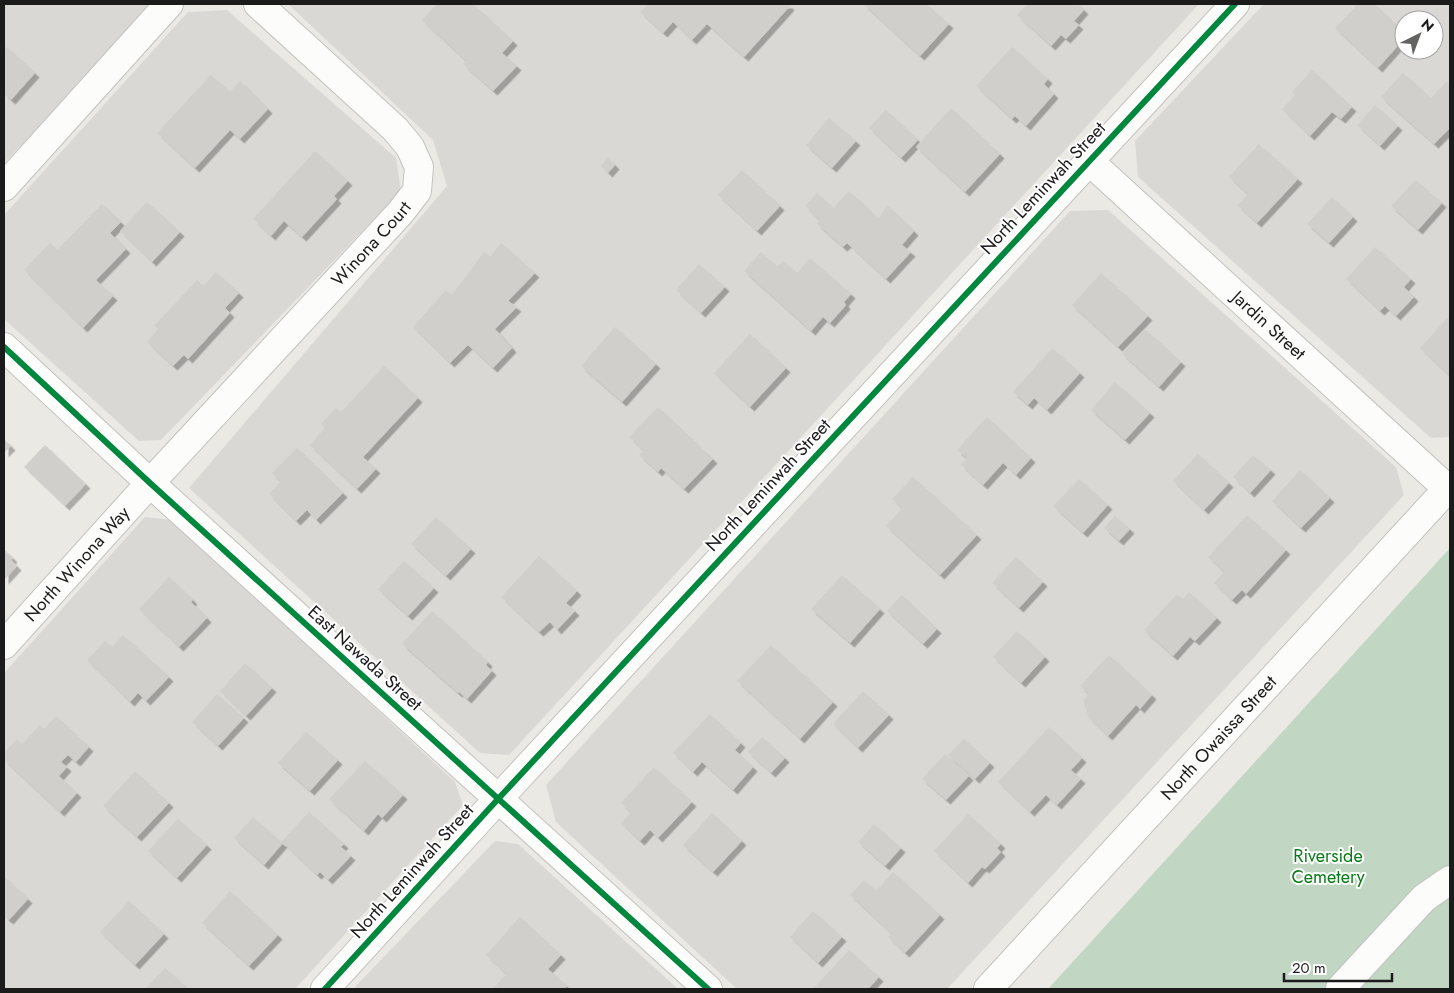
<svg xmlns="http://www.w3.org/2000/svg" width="1454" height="993" font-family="Jost,sans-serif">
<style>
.residential{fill:#d9d8d5;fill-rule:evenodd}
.cemetery{fill:#c1d6c3}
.building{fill:#d1cfcb;filter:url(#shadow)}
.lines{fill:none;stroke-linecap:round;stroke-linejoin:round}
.minor-casing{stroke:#c2c2c0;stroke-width:30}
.minor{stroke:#fcfcfb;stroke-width:28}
.cycleway-casing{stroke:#fff;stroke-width:9}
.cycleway{stroke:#00873e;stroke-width:6}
.labels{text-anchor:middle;stroke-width:4;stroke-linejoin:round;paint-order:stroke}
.street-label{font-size:18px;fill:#1b1b1b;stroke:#fff}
.park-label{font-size:18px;fill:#077c16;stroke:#fff}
</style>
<defs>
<filter id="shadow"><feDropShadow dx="4.5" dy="4.5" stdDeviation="0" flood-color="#0004"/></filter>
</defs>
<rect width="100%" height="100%" fill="#eae9e4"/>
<g class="residential">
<path d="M4,4H156L4,163Z"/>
<path d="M288,4H1199L509,755L480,753L189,488L447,186L433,140Z"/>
<path d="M1264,4H1450V437L1431,438L1138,177L1135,141ZM1404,20H1434V50H1404Z"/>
<path d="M227,10L396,158L401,191L161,440L139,441L4,319V215L188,12Z"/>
<path d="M1108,210L1396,467L1404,495L947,989H737L556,822L546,785L1070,211Z"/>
<path d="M145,517L172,520L455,782L463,805L295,989H4V673Z"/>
<path d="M495,841L518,844L678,989H353Z"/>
</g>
<path class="cemetery" d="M1450,548V989H1048Z"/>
<g class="building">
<path d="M437,4H473L513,41L502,53L517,66L493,91L463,64L466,61L422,20Z"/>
<path d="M648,4H788L790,6L744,57L707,24L692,40L673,22L663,33L640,12Z"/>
<path d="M863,4H926L949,24L920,56Z"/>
<path d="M1027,4H1078L1084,10L1074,21L1079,25L1066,39L1061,35L1051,46L1017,15Z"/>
<path d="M1358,4H1374L1404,32V39L1378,68L1335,28Z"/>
<path d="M7,47L35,73L11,100L4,94V50Z"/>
<path d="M1012,47L1048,79L1044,84L1054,94L1026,126L1015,116L1012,119L976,86Z"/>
<path d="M1312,70L1352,107L1341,119L1332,112L1310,136L1282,109L1295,95L1292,92Z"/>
<path d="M1403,73L1431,98L1447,81L1450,85V128L1434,144L1381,97Z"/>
<path d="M211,75L230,92L240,81L268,109L240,139L230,130L195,168L157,133Z"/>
<path d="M1375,105L1398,126L1380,146L1357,125Z"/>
<path d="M951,108L1000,154L965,192L916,147Z"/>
<path d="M886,110L918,140L901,158L869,128Z"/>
<path d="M829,118L856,141L832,168L806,145Z"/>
<path d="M1259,144L1298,179L1257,223L1237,205L1248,194L1229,177Z"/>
<path d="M315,151L348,181L334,196L337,199L302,237L284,221L271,236L253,219Z"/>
<path d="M608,158L615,165L608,173L601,166Z"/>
<path d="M742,170L780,206L757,231L718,195Z"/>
<path d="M1416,180L1442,203L1418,230L1391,206Z"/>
<path d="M849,191L878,218L888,206L914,231L902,245L911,252L886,279L847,243L843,247L817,224L820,220L805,206L817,193L833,208Z"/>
<path d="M1332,197L1353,217L1329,243L1307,224Z"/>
<path d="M147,202L180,232L152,262L120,231Z"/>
<path d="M102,204L121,222L110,233L126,249L96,280L113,296L83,328L24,270L50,243L57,250Z"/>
<path d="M501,243L535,273L508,301L517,307L495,329L512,348L493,368L468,345L450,363L413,327L446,290L452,295L484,252L490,257Z"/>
<path d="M1375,247L1411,279L1404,287L1414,297L1396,316L1385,306L1380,311L1346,279Z"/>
<path d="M761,252L777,267L783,261L797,273L810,258L851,294L844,302L846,305L830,323L823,317L811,331L744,271Z"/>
<path d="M699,264L725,287L701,313L676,290Z"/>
<path d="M216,272L239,293L225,308L230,313L188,359L184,355L173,366L147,342L158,329L154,326L197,280L204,286Z"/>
<path d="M1101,273L1148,316L1118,347L1072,305Z"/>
<path d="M1450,315V376L1420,348Z"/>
<path d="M615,327L656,364L622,402L581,366Z"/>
<path d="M1145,329L1181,362L1159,387L1122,354Z"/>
<path d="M750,334L786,368L750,407L714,373Z"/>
<path d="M1052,348L1080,373L1047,410L1034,398L1028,405L1013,392Z"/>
<path d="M384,366L418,398L363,457L376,469L357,489L310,445L325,428L321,424L336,408L341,412Z"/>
<path d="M1115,382L1150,413L1125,440L1091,410Z"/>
<path d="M658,407L713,459L684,489L661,468L658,472L639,455L644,451L629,437Z"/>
<path d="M987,417L1031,458L1016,475L1003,463L983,485L961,465L967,458L957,450Z"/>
<path d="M4,439L11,446L4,453Z"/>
<path d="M45,445L86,484L65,506L24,467Z"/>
<path d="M297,448L343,493L316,520L307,510L296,521L269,494L281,481L272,473Z"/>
<path d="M1198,454L1229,483L1204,510L1173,481Z"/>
<path d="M1253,455L1271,470L1250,493L1233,477Z"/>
<path d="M1300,470L1330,498L1301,528L1272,501Z"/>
<path d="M913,477L977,535L940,575L886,526L902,508L892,499Z"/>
<path d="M1079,479L1108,505L1083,533L1053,506Z"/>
<path d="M1247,515L1286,550L1246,594L1242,590L1232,600L1214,583L1224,572L1208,557Z"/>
<path d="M1115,516L1130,529L1119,541L1104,528Z"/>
<path d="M436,517L471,549L446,576L411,544Z"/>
<path d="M4,549L13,558L11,560L17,566L4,580Z"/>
<path d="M539,556L577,591L566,603L575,611L557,630L550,622L539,632L501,597Z"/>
<path d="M1016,557L1043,582L1019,608L992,583Z"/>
<path d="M404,561L434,588L408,616L378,589Z"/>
<path d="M842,575L880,609L850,643L811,609Z"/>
<path d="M169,577L193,600L191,602L207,618L179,647L139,609Z"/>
<path d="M1189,592L1217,618L1195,641L1190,637L1173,656L1144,630L1177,594L1183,599Z"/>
<path d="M902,595L937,629L923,644L887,611Z"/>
<path d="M432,611L488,662L486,665L492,671L467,699L459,692L458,693L402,644Z"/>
<path d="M1017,631L1045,657L1021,683L993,657Z"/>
<path d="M123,635L169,677L146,701L138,693L130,702L87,660L105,641L112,647Z"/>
<path d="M771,645L833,702L800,739L737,681Z"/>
<path d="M1109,655L1152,695L1140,709L1136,705L1108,736L1089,718L1083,700L1089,694L1080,686Z"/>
<path d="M245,663L272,688L246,716L220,691Z"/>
<path d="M863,691L889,715L858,748L833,724Z"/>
<path d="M217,694L244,718L218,746L192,722Z"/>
<path d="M710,714L741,743L735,750L753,767L733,790L702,762L693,772L673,753Z"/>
<path d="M56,716L89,747L76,762L68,755L61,762L67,767L59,776L77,793L60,812L4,760V753L17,739L22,744L40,725L44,729Z"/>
<path d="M1049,727L1082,758L1071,770L1081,779L1057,805L1046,795L1030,812L998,782Z"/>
<path d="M306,732L338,760L310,791L278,763Z"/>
<path d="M762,737L785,758L771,773L748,752Z"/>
<path d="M964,739L990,763L975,779L948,755Z"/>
<path d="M945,754L969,776L946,800L922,779Z"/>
<path d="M365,761L403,795L382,818L378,814L364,831L329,799Z"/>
<path d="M654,767L692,802L658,838L650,830L640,841L621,823L631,813L621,803Z"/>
<path d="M135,771L169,803L137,837L103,806Z"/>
<path d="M309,812L344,844L341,847L351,856L328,880L320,872L317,875L283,843L264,865L234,838L253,817L281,842Z"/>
<path d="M712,813L742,841L713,872L683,845Z"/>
<path d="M968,814L1001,844L997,848L1001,852L985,869L982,867L968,883L934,851Z"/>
<path d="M178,819L207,845L177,878L148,851Z"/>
<path d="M874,824L901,848L885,866L858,842Z"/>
<path d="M893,872L940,915L905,953L888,937L892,934L850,895L864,880L876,891Z"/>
<path d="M4,876L28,899L9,920L4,916Z"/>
<path d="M230,891L278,935L249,966L202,923Z"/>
<path d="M129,901L164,934L135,965L100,932Z"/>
<path d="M813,911L842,937L818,963L790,937Z"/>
<path d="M520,917L561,955L548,969L567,986L564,989H493L506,974L486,955Z"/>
<path d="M849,950L879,977L868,989H813Z"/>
<path d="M165,968L188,989H145Z"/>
</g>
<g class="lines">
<defs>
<g id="minor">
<path id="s1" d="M1088,160L1450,491"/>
<path d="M4,187L169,4"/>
<path d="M4,347L150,483L708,989"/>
<path id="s2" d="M4,645L150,483L400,213L417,191L419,167L410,147L395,129L258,4"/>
<path d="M325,989L498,799L1235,4"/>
<path id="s3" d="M988,989L1450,486"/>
<path d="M1340,989L1424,898L1450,880"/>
</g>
</defs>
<use href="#minor" class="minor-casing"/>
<use href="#minor" class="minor"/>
<defs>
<g id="cycleway">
<path d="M4,347L150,483L708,989"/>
<path d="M325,989L498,799L1235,4"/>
</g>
</defs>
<use href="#cycleway" class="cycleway-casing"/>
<use href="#cycleway" class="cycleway"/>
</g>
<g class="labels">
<g class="street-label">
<text transform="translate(1043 188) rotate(-47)" y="6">North Leminwah Street</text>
<text dy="6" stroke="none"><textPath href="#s2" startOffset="544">Winona Court</textPath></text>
<text dy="6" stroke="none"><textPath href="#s1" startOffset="245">Jardin Street</textPath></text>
<text transform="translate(768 485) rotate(-47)" y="6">North Leminwah Street</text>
<text dy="6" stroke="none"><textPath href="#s2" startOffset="109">North Winona Way</textPath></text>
<text transform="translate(365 658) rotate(42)" y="6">East Nawada Street</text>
<text dy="6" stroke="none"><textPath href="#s3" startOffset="341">North Owaissa Street</textPath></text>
<text transform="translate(412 871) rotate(-48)" y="6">North Leminwah Street</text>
</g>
<g class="park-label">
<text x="1328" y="862">Riverside<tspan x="1328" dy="21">Cemetery</tspan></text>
</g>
</g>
<rect width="1454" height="993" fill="none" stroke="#1b1b1b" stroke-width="10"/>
<g transform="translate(1419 35) rotate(42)"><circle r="24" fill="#ffffff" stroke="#a4a4a4"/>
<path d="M0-4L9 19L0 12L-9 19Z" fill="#636361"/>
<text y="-8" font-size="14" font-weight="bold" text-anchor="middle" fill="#1b1b1b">N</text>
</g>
<path d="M1284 973v8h108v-8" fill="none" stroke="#1b1b1b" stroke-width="2.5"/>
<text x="1292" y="973" font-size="15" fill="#1b1b1b" stroke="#ffffff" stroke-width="4" paint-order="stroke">20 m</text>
</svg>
